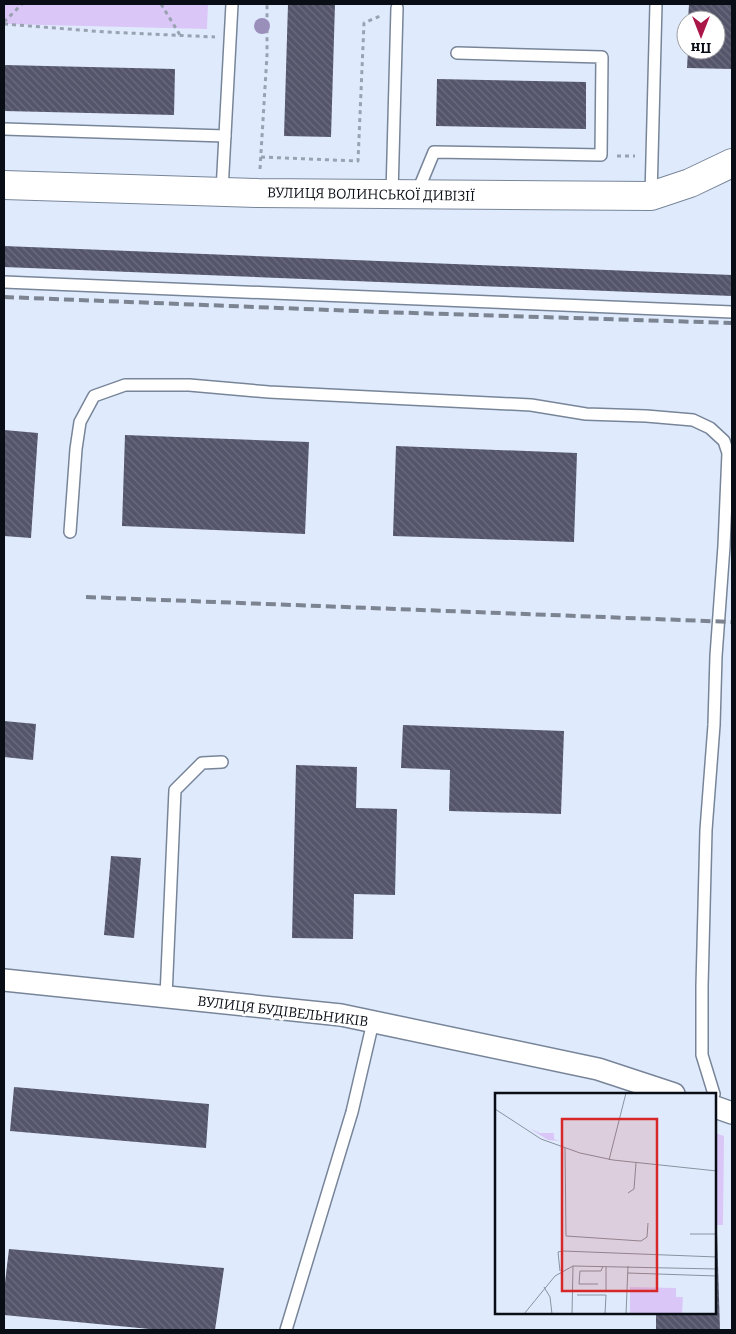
<svg xmlns="http://www.w3.org/2000/svg" width="736" height="1334" font-family="Bitter,serif">
<style>
.green{fill:#dbc7f7}
.building{fill:url(#building-back-hatch)}
.lines{fill:none;stroke-linecap:round;stroke-linejoin:round}
.service-casing{stroke:#788599;stroke-width:14}
.minor-casing{stroke:#788599;stroke-width:24}
.tertiary-casing{stroke:#788599;stroke-width:30}
.path{stroke:#99a2b1;stroke-width:3;stroke-dasharray:4 4;stroke-linecap:butt}
.service{stroke:#fff;stroke-width:11}
.minor{stroke:#fff;stroke-width:21}
.tertiary{stroke:#fff;stroke-width:28}
.rail{stroke:#7c8491;stroke-width:4;stroke-dasharray:10 5;stroke-linecap:butt}
.tree{fill:#9a8fbb}
.labels{text-anchor:middle;stroke-width:5;stroke-linejoin:round;paint-order:stroke}
.street-label{font-size:14px;fill:#090d15;stroke:#fff}
.inset-road{fill:none;stroke:#8992a0;stroke-width:1}
.view{fill:#d62828;fill-opacity:0.15;stroke:#d62828;stroke-width:2.5}
.inset-edge{fill:none;stroke:#090d15;stroke-width:2.5}
</style>
<defs>
<pattern id="building-back-hatch" width="6" height="6" patternUnits="userSpaceOnUse" patternTransform="scale(1.25)"><rect width="6" height="6" fill="#54556a"/><path d="M-1 5l2 2M0 0l6 6M5-1l2 2" fill="none" stroke="#6c6d7e"/></pattern>
</defs>
<rect width="100%" height="100%" fill="#dfebfd"/>
<g class="green">
<path d="M4,4H208L207,29L4,24Z"/>
<path d="M715,1133L724,1136L723,1225H715Z"/>
</g>
<g class="building">
<path d="M288,4H335L331,137L284,136Z"/>
<path d="M689,4H732V69L687,68L688,50H716V20H688Z"/>
<path d="M4,65L175,69L174,115L4,111Z"/>
<path d="M437,79L586,82V129L436,126Z"/>
<path d="M4,246L732,275V296L4,267Z"/>
<path d="M4,430L38,433L31,538L4,536Z"/>
<path d="M125,435L309,442L305,534L122,526Z"/>
<path d="M396,446L577,453L574,542L393,536Z"/>
<path d="M4,721L36,724L33,760L4,757Z"/>
<path d="M403,725L564,731L561,814L449,811L450,770L401,768Z"/>
<path d="M296,765L357,767L356,808L397,809L395,895L354,894L353,939L292,938Z"/>
<path d="M111,856L141,858L134,938L104,935Z"/>
<path d="M14,1087L209,1104L206,1148L10,1131Z"/>
<path d="M715,1232H717L720,1330H656V1313H715Z"/>
<path d="M9,1249L224,1268L215,1330H160L4,1315V1291Z"/>
</g>
<g class="lines">
<defs>
<g id="service">
<path d="M4,129L225,136"/>
<path d="M222,191L232,4"/>
<path d="M417,193L434,152L601,155L602,57L457,53"/>
<path d="M392,194L397,8"/>
<path d="M651,196L656,4"/>
<path d="M4,282L732,312"/>
<path d="M70,532L76,449L80,422L94,396L125,385H189L269,392L531,405L586,414L646,416L693,420L710,428L724,441L728,453L724,546L716,656L714,725L706,830L702,986V1055L714,1094"/>
<path d="M166,997L175,790L202,763L222,762"/>
<path d="M286,1330L352,1112L373,1022"/>
</g>
<g id="minor">
<path d="M4,980L341,1015L598,1069L674,1094"/>
<path d="M715,1107L732,1113"/>
</g>
<path id="tertiary" d="M4,185L258,193L651,196L690,183L732,163"/>
</defs>
<use href="#service" class="service-casing"/>
<use href="#minor" class="minor-casing"/>
<use href="#tertiary" class="tertiary-casing"/>
<g class="path">
<path d="M161,4L180,35"/>
<path d="M4,22L22,4"/>
<path d="M4,24L106,32L215,37"/>
<path d="M617,156H635"/>
<path d="M261,157L358,161L364,23L380,16"/>
<path d="M260,169L267,55V4"/>
</g>
<use href="#service" class="service"/>
<use href="#minor" class="minor"/>
<use href="#tertiary" class="tertiary"/>
<g class="rail">
<path d="M4,297L381,312L732,323"/>
<path d="M86,597L732,622"/>
</g>
</g>
<circle class="tree" cx="262" cy="26" r="8"/>
<g class="labels">
<g class="street-label">
<text transform="translate(371 194) rotate(1)" y="5">ВУЛИЦЯ ВОЛИНСЬКОЇ ДИВІЗІЇ</text>
<text transform="translate(283 1011) rotate(7)" y="5">ВУЛИЦЯ БУДІВЕЛЬНИКІВ</text>
</g>
</g>
<g transform="translate(495 1093)">
<rect width="221" height="221" fill="#dfebfd"/>
<path d="M34,35L45,40H59V46L65,48L53,47ZM135,194L181,195V204H188L187,221H135Z" fill="#dbc7f7"/>
<path class="inset-road" d="M0,16L46,46L85,60L118,67L222,78M70,55L71,143L146,148L152,144L153,130M114,67L131,0M133,100L139,96L141,70M195,141H222M65,178L63,159L68,158L222,164M133,180L222,183M103,191H84L85,178H106L108,173M49,194L55,204L57,221M111,197V173M82,202H111L110,221M29,221L60,183L78,173L222,176M77,221L78,173M131,221L133,173"/>
<path class="view" d="M67,26H162V198H67Z"/>
<rect width="221" height="221" class="inset-edge"/>
</g>
<rect width="736" height="1334" fill="none" stroke="#090d15" stroke-width="10"/>
<g transform="translate(701 35) rotate(180)"><circle r="24" fill="#ffffff" stroke="#9d9ea1"/>
<path d="M0-4L9 19L0 12L-9 19Z" fill="#aa1647"/>
<text y="-8" font-size="14" font-weight="bold" text-anchor="middle" fill="#090d15">Пн</text>
</g>
</svg>
